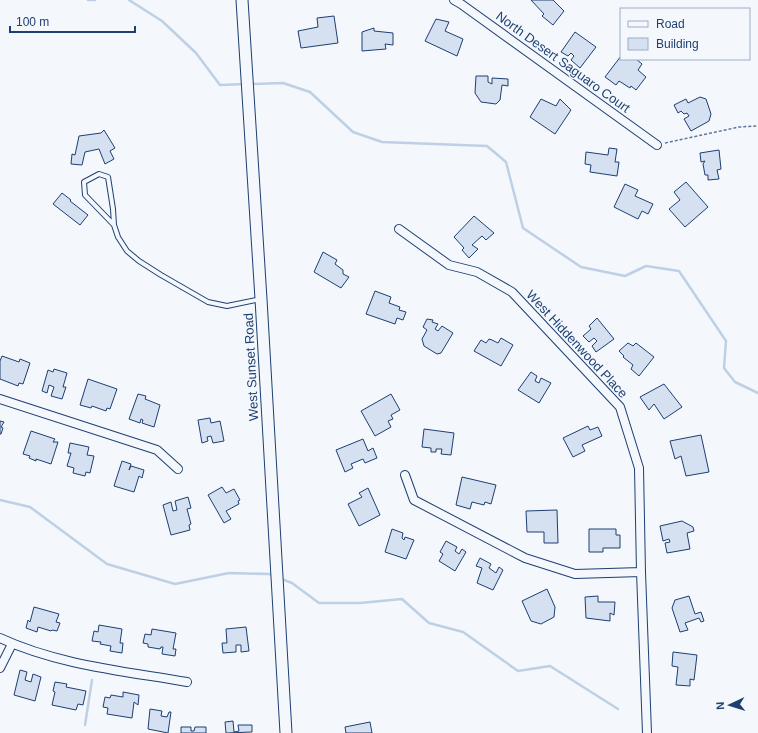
<svg xmlns="http://www.w3.org/2000/svg" width="758" height="733" viewBox="0 0 758 733" font-family="Helvetica,sans-serif">
	<rect width="100%" height="100%" fill="#f4f7fb"/>
	<g fill="none" stroke-linecap="round" stroke-linejoin="round">
		<path stroke="#bed0e5" stroke-width="2.5" d="M88,0H95
			M129,0L162,21L196,53L220,85L245,84
			M250,84L283,83L310,92L353,132L382,142L487,146L506,162L523,228L581,267L625,276L646,266L679,271L726,341L724,368L735,382L758,393
			M0,500L30,507L107,564L175,584L229,573L269,574L273,576
			M279,578L292,583L319,603H360L402,599L429,623L463,632L518,671L550,666L618,709
			M85,725L92,680"/>
	</g>
	<path fill="#d5e0f0" stroke="#1d3f73" d="M531,0H553L564,11L553,25L542,16L544,14Z
		M334,16L338,43L301,48L298,31L318,27L317,18Z
		M436,19L449,22L445,31L463,39L457,56L425,41Z
		M374,28V31L393,33V45L385,44L386,49L362,51V32Z
		M575,32L596,47L580,68L571,60L574,56L571,53L568,56L561,52Z
		M621,56V59H636L642,64L638,70L646,77L636,90L631,86L630,88L619,81L616,85L605,77Z
		M476,76H488V82L492,84V78L508,79V86L502,85L500,100L496,104L481,102L475,93Z
		M700,97L706,99L711,114L709,121L691,131L684,119L689,116L687,113L684,114L681,111L678,113L674,105L686,99L688,103Z
		M541,99L556,106L560,99L571,110L555,134L530,117Z
		M104,130L115,148L110,151L114,159L105,164L99,149L85,152L82,165L71,164L72,154L75,155L79,136L101,133Z
		M609,148L617,149L615,162H619L617,176L590,172L591,165L585,164L586,152L608,155Z
		M719,150L721,169L717,170L719,179L708,180V175H705L703,164L705,161L701,162L700,153Z
		M686,182L708,207L685,227L669,209L680,200L674,192Z
		M625,184L638,190L635,196L653,204L648,214L642,211L638,219L614,207Z
		M62,193L71,200L70,201L88,215L80,225L53,204Z
		M474,216L494,233L486,240L482,236L472,245L478,249L469,258L462,250L464,248L454,237Z
		M323,252L337,260L335,264L343,270V274L349,277L341,288L314,272Z
		M375,291L391,297L389,303L400,307L399,310L406,312L403,320L397,318L395,324L366,314Z
		M597,318L614,339L596,352L592,346L597,341L594,338L589,342L583,336L591,329L589,326Z
		M427,319L433,320L432,322L438,324L435,329L438,331L442,326L453,333L441,353L437,354L424,346L422,339L427,330L423,327Z
		M501,338L513,345L501,366L474,351L481,340L486,343L489,339L492,340L498,343Z
		M628,343L633,346L636,343L654,357L639,376L631,369L633,365L623,357L624,356L619,351Z
		M2,356L19,362L20,359L30,363L23,384L19,383L18,386L0,379V361Z
		M54,369L67,373L63,387H66L62,399L51,396L54,387L49,385L47,393L42,391L48,370L53,372Z
		M531,372L537,376L535,381L539,383L541,378L551,383L539,403L518,390Z
		M88,379L117,389L110,409L107,408L106,411L92,406L91,408L80,405Z
		M664,384L682,407L664,419L654,404L649,410L640,397Z
		M138,394L146,396L145,399L160,405L154,427L142,423L143,420L141,419L140,423L129,419Z
		M391,394L400,410L391,415L393,419L388,421L391,427L375,436L361,411Z
		M210,418L211,423L220,421L224,441L213,443L211,436L207,437L208,441L202,443L198,420Z
		M0,421L4,422L1,427L3,428L1,434H0Z
		M588,426L590,430L598,427L602,436L582,445L585,451L573,457L563,438Z
		M424,429L454,433L451,455L441,454L442,449H436V452H431V448L422,447Z
		M31,431L55,439L53,442H58L51,464L36,459V461L29,458L30,456L23,454Z
		M701,435L709,472L686,476L681,456L675,459L670,441Z
		M363,439L368,451L373,448L377,458L365,463L363,459L351,464L353,468L345,472L336,450Z
		M70,443L89,447L87,455L94,456L90,473L86,472L85,476L73,473L74,468L67,466L71,453H68Z
		M122,461L131,464L129,470L131,466L144,470L142,478L139,476L134,492L114,486Z
		M462,477L496,485L491,504L485,502L484,505L472,502L470,509L456,505Z
		M222,487L226,493L234,489L240,500L238,501L239,504L226,511L231,519L224,523L208,495Z
		M368,488L380,515L359,526L348,504L362,497L359,493Z
		M188,497L191,508L187,509L191,524L189,525L190,530L171,535L163,505L171,502L173,511L177,510L175,501Z
		M557,510L558,543H544V532H527L526,511Z
		M682,521L693,527L694,531L687,533L690,549L667,553L665,543L670,542L669,539L663,541L660,526Z
		M392,529L403,533L402,538L404,540L405,537L414,540L406,559L385,552Z
		M589,529H616V535H620V548H603V552H589Z
		M446,541L457,547L455,551L459,554L462,549L466,552L455,571L439,561L443,554L440,552Z
		M480,558L491,564L489,568L496,573L499,567L503,570L493,590L477,583L482,568L476,566Z
		M547,589L555,607L554,617L541,624L531,621L522,601Z
		M598,596V602H615L614,615L610,613V621L586,618L585,597Z
		M689,596L695,614L701,612L704,621L701,622L699,618L685,623L688,630L680,632L672,608L675,600Z
		M34,607L59,614L56,622L60,623L57,631L52,630L51,631L38,627L37,632L26,628L28,620L30,622Z
		M99,625L122,629L120,643H123L122,653L110,651L111,646L100,644L101,642L92,641L94,631L98,632Z
		M246,627L249,651L241,652V645H236V652L223,653L222,643H227L226,629Z
		M152,629L176,633L173,649H176L175,656L162,654L163,647H161L160,649L148,647V644L143,643L145,634L151,635Z
		M673,652L697,655L694,680L690,679V686L676,685L678,667L672,666Z
		M20,670L27,672L25,680L31,682L33,674L41,677L35,701L14,695Z
		M55,682L67,684L66,687L86,691L83,705L78,704L76,710L52,705L55,692L53,691Z
		M123,692L139,695L138,705L134,702L132,718L107,714L108,708L103,707L105,697L110,698L111,695L123,697Z
		M150,709L162,711L161,716L167,717L169,712H171L168,733L148,729Z
		M233,721L234,732L239,731L238,725H252V732L226,733L225,722Z
		M370,722L372,733H346L345,727Z
		M181,727H191V731H194L195,727H206V733H181Z"/>
	<g fill="none" stroke-linecap="round" stroke-linejoin="round">
		<g stroke="#1d3f73" stroke-width="6">
			<path id="lane" d="M114,225L85,195L84,182L99,174L108,177L113,209L114,225L118,237L127,251L139,261L161,275L208,302L227,306L261,299"/>
		</g>
		<g stroke="#1d3f73" stroke-width="10">
			<path id="street" d="M454,0L461,4L657,145
				M399,229L449,265L477,272L512,292L620,407L639,468L641,572L647,733
				M0,399L157,450L178,469
				M405,475L414,500L525,558L575,574L641,572
				M0,638C58,665 124,671 187,682
				M0,668L12,644"/>
		</g>
		<g stroke="#1d3f73" stroke-width="13">
			<path id="secondary" d="M242,0L261,299L286,733"/>
		</g>
		<path stroke="#5e769c" stroke-width="1.5" stroke-dasharray="3 2" stroke-linecap="butt" d="M665,143L739,127L758,126"/>
		<use href="#lane" stroke="#f4f7fb" stroke-width="4"/>
		<use href="#street" stroke="#f4f7fb" stroke-width="8"/>
		<use href="#secondary" stroke="#f4f7fb" stroke-width="11"/>
	</g>
	<g text-anchor="middle" dominant-baseline="central" stroke-width="3" stroke-linejoin="round" paint-order="stroke">
		<g font-size="13" fill="#1d3f73" stroke="#f4f7fb">
			<text transform="translate(563 62) rotate(36)">North Desert Saguaro Court</text>
			<text transform="translate(577 344) rotate(47)">West Hiddenwood Place</text>
			<text transform="translate(251 367) rotate(-93)">West Sunset Road</text>
		</g>
	</g>
	<rect x="620" y="8" width="130" height="52" fill="#f4f7fb" stroke="#9eadc5"/>
	<rect x="628" y="21" width="20" height="6" fill="#f4f7fb" stroke="#9eadc5"/>
	<text x="656" y="28" font-size="12" fill="#1d3f73">Road</text>
	<rect x="628" y="38" width="20" height="12" fill="#d5e0f0" stroke="#9eadc5"/>
	<text x="656" y="48" font-size="12" fill="#1d3f73">Building</text>
	<g transform="translate(730 705) rotate(266)" stroke="#f4f7fb" stroke-width="3" paint-order="stroke">
	<path d="M0-3L7 15L0 10L-7 15Z" fill="#1d3f73"/>
	<text y="-6" font-size="11" font-weight="bold" text-anchor="middle" fill="#1d3f73">N</text>
	</g>
	<path d="M10 26v6h125v-6" fill="none" stroke="#1d3f73" stroke-width="2"/>
	<text x="16" y="26" font-size="12" fill="#1d3f73" stroke="#f4f7fb" stroke-width="3" paint-order="stroke">100 m</text>
</svg>
